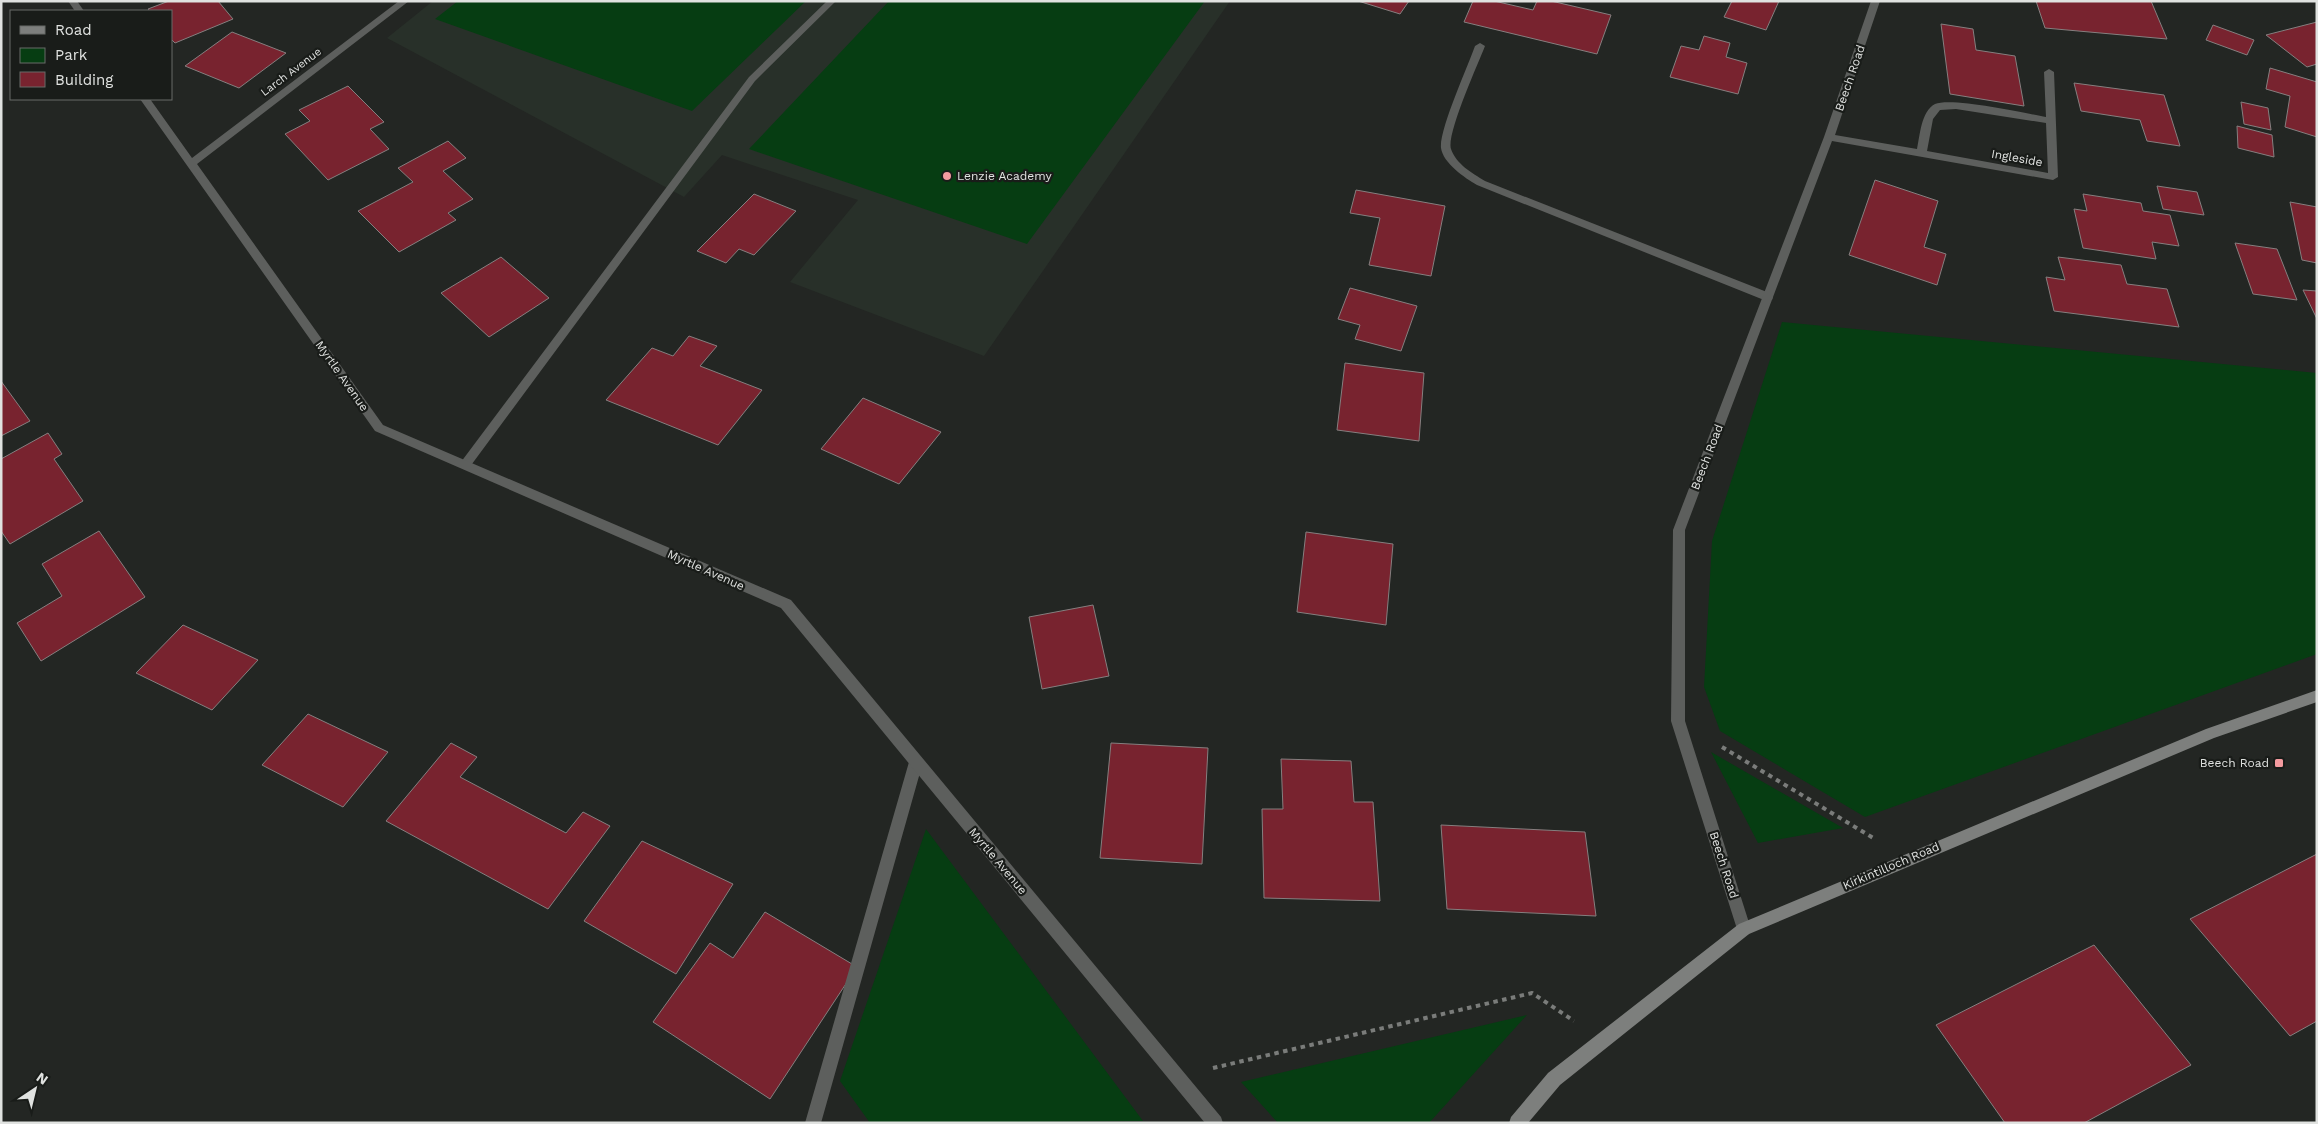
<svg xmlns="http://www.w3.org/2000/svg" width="2318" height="1124" viewBox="0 0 2318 1124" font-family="'Work Sans',sans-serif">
	<rect width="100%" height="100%" fill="#232623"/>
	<path fill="#283029" d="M433,1H1230L984,356L790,282L858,200L722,155L684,197L387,38Z"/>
	<path fill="#063d12" d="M458,1H806L692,111L435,19Z
		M889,1H1205L1027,244L749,149Z
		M1782,322L2317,373V654L1865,817L1720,731L1704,687L1712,541Z
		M1711,752L1843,828L1758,843Z
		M926,829L1143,1121L870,1123L840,1081Z
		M1527,1015L1429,1123H1278L1241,1082Z"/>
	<path fill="#78232f" stroke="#857f7f" d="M169,1H218L233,19L175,43L171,39V11H150L148,9Z
		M1358,1H1409L1400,14Z
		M1473,1H1494L1533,10L1537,1H1551L1611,15L1597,54L1464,22Z
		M1732,1H1779L1766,30L1724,17Z
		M2036,1H2151L2167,39L2045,28Z
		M2317,22V64L2307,67L2266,35Z
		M1941,24L1973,29L1976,50L2015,56L2024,106L1950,94Z
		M2213,25L2254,40L2247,55L2206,40Z
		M232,32L286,53L239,88L185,66Z
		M1704,36L1730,43L1726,57L1747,63L1738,94L1670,77L1681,46L1699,50Z
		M2270,68L2317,82V137L2285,127L2290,96L2266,89Z
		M2074,83L2164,95L2180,146L2147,141L2140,120L2081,111Z
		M348,86L384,122L370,129L389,149L328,180L285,134L310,121L299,110Z
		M2241,102L2268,108L2271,130L2244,124Z
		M2237,126L2272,135L2274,157L2238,148Z
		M448,141L466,158L443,171L473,199L448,213L456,220L399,252L358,211L413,182L398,168Z
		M1875,180L1938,201L1924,247L1946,254L1937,285L1849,255Z
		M2157,186L2197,192L2204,215L2163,209Z
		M1356,190L1445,206L1431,276L1369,265L1380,218L1350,213Z
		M754,194L796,211L754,255L739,249L726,263L697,251Z
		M2083,194L2141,203L2143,211L2170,215L2179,246L2152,242L2156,259L2083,248L2074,209L2087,211Z
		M2290,202L2317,207V263L2302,260Z
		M2235,243L2277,249L2297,300L2253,294Z
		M501,257L549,298L489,337L441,293Z
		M2058,257L2121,265L2127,284L2167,289L2179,327L2054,311L2046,277L2065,280Z
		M1350,288L1417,306L1401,351L1355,339L1360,325L1338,319Z
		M2303,290L2317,291V319Z
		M689,336L717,346L700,366L762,390L718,445L606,400L652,348L673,356Z
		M1345,363L1424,373L1419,441L1337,430Z
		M1,381L30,421L1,436Z
		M863,398L941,432L899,484L821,449Z
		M48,433L62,454L54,459L83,501L10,544L1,531V459Z
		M99,531L145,597L41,661L17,623L62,596L42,564Z
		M1306,532L1393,544L1386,625L1297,612Z
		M1093,605L1109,676L1042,689L1029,617Z
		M183,625L258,660L212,710L136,673Z
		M308,714L388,752L343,807L262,765Z
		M451,743L477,757L460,777L566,833L583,812L610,826L548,909L386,821Z
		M1111,743L1208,748L1202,864L1100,858Z
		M1281,759L1351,761L1354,802H1373L1380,901L1264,898L1262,809H1283Z
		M1441,825L1585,832L1596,916L1447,909Z
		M642,841L733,884L676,974L584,921Z
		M2317,854V1021L2290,1036L2190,919Z
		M765,912L857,967L770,1099L653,1022L710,943L733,958Z
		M2094,945L2191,1065L2084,1123H2005L1936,1025Z"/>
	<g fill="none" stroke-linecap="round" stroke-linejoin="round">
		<path stroke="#7a7c7a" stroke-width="4" stroke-dasharray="4.5 4.5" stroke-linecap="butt" d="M1722,747L1875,839
			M1213,1068L1532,993L1574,1021"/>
		<path fill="#5d5f5d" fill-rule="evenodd" d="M827,1H836L755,81L469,468H461L459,465L461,462L749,77Z
			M1480,43L1485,46C1478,64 1446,135 1451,149C1456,164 1472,173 1485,181L1772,294L1773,297L1772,300H1764L1477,185C1465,178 1443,163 1441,148C1439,130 1468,66 1475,46Z
			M916,756L921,757L923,762L821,1123H805L909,762L911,757Z"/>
		<path fill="#5d5f5d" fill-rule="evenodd" d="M68,1H77L84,11H75Z
			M399,1H409L197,164L383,425L791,600L1221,1117L1223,1123H1205L781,608L375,431L140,99H150L192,158Z
			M1871,1H1880L1835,135L1917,149C1920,136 1921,111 1935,104C1952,97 2024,113 2046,117L2044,72L2049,69L2054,72L2058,177L2053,180L1832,141L1685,530V721L1751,929L1749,934L1744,936L1739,934L1737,929L1671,721L1673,530L1824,137ZM1956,109L2046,123L2048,173L1927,151L1933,119L1940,110Z"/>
		<path fill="#7d7f7d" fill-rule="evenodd" d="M2317,690V702L2214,738L1749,934L1560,1085L1528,1123H1509L1511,1117L1548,1073L1739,924L2206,729Z"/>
	</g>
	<g fill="#f49b9f" stroke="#191c19" stroke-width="2">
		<circle cx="947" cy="176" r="5"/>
		<rect x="2274" y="758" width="10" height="10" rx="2.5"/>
	</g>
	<g text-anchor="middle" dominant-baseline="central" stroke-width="4.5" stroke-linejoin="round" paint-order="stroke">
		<g font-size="11" fill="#e0e2e0" stroke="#191c19">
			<text transform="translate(291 72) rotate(-37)">Larch Avenue</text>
		</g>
		<g font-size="12" fill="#e0e2e0" stroke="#191c19">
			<text transform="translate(1850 78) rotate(-71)">Beech Road</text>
			<text transform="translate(2017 158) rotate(10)">Ingleside</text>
			<text transform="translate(342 376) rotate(55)">Myrtle Avenue</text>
			<text transform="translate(1707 457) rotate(-69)">Beech Road</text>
			<text transform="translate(706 570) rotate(24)">Myrtle Avenue</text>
			<text transform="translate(998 861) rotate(50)">Myrtle Avenue</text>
			<text transform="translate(1724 865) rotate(72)">Beech Road</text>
			<text transform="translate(1891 866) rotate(-23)">Kirkintilloch Road</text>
		</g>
		<g font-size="12" fill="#e0e2e0" stroke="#191c19" text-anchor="start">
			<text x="957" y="176">Lenzie Academy</text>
			<text x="2269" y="763" text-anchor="end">Beech Road</text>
		</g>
	</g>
	<rect width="2318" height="1124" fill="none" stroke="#e0e2e0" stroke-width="5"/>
	<rect x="10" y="10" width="162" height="90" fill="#191c19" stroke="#696b69"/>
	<rect x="20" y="26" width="25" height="8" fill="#7d7f7d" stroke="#696b69"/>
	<text x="55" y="35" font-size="15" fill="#e0e2e0">Road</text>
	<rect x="20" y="48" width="25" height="15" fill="#063d12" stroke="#696b69"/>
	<text x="55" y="60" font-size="15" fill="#e0e2e0">Park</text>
	<rect x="20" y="72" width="25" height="15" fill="#78232f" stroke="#696b69"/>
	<text x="55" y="85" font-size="15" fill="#e0e2e0">Building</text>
	<g transform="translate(35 1089) rotate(35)" stroke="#191c19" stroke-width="4" paint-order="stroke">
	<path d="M0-4L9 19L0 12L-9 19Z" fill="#e0e2e0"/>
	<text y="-8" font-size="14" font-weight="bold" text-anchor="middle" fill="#e0e2e0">N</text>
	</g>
</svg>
